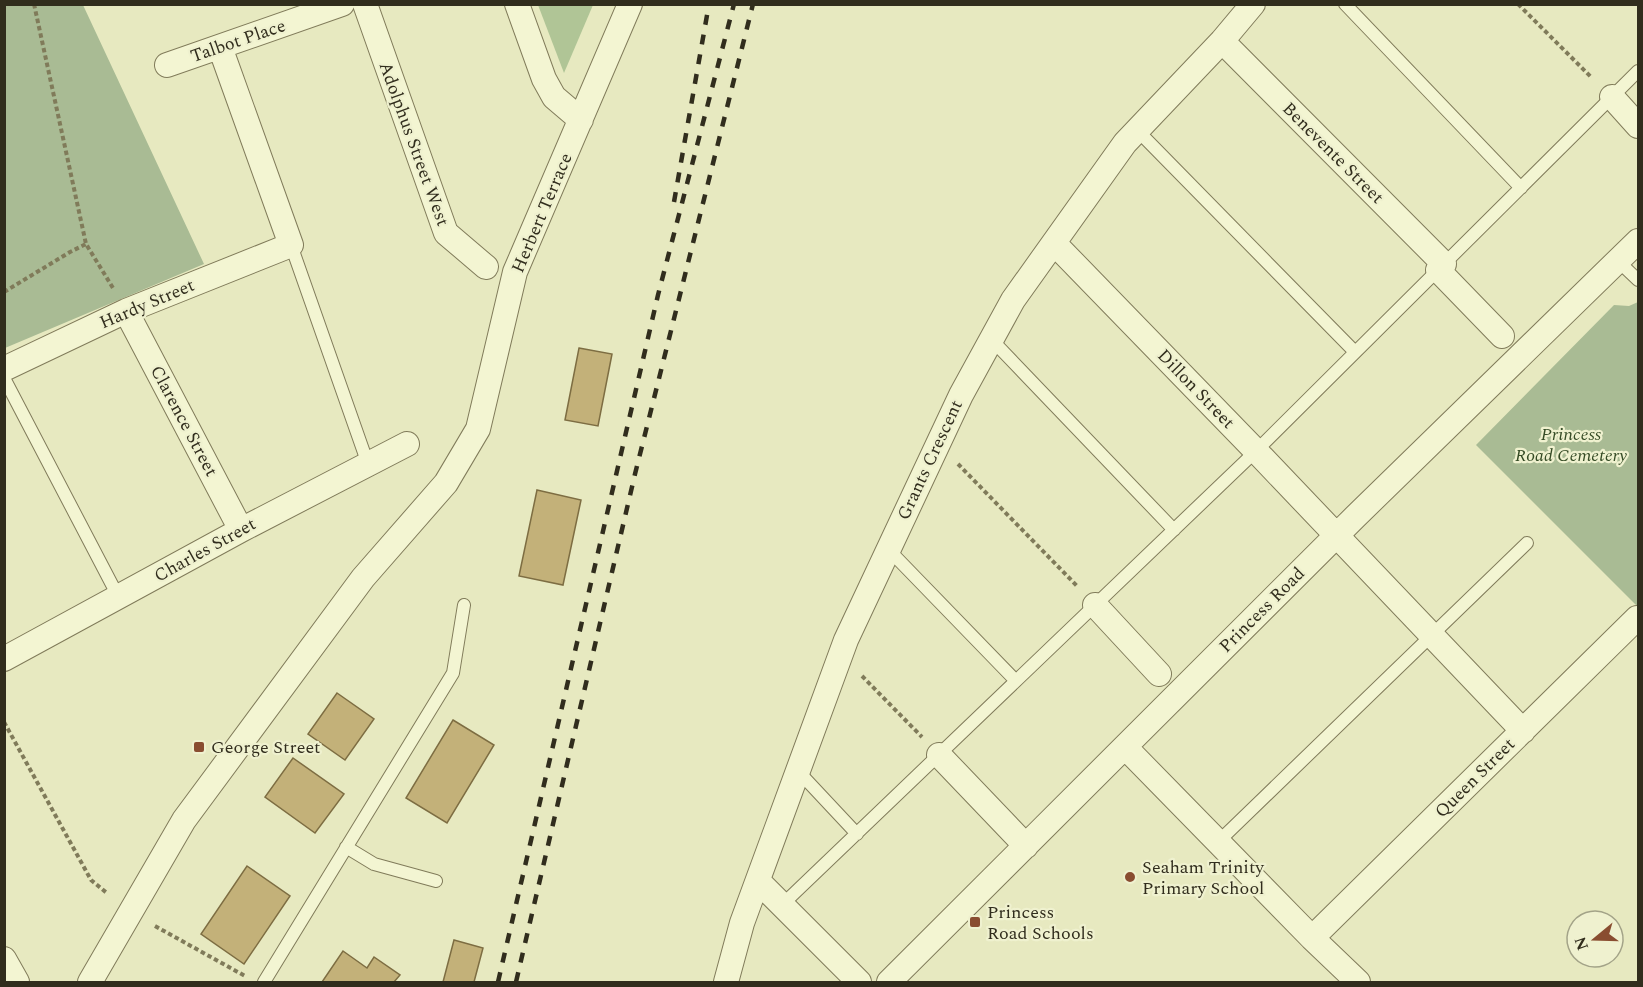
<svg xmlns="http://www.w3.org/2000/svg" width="1643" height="987" viewBox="0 0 1643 987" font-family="Spectral,serif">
	<rect width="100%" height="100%" fill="#e7e9c0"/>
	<path fill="#b0c596" d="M538,5H593L564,73Z"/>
	<path fill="#a9bb94" d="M5,4L83,5L204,264L5,348Z
		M1638,302V607L1476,445L1614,305L1629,306Z"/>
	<path fill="#c3b179" stroke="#7d6d42" stroke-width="1.5" d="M579,348L612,354L598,426L565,420Z
		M537,490L581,500L563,585L519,576Z
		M337,693L374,719L345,760L308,734Z
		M453,720L494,745L447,823L406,798Z
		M293,758L344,794L315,833L265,797Z
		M247,866L290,896L244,964L201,934Z
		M454,940L483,948L474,982H443Z
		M343,951L367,968L374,957L400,975L394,982H322Z"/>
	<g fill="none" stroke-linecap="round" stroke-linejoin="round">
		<g stroke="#807b5a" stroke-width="14">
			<path id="service" d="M1345,4L1521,188
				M1137,130L1355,352
				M291,245L368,464
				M1618,261L1638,280
				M991,339L1174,530
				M4,378L119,598
				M888,549L1016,681
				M798,771L857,834
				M1218,842L1527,543
				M346,847L374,864L436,881
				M783,904L1256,451L1638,71
				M264,982L453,673L464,605"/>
		</g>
		<g stroke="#807b5a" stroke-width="26">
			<path id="minor" d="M365,4L446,233L486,267
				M517,4L544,79L554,97L581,120
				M1222,41L1444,264
				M167,65L342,4
				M1612,97L1638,126
				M1054,243L1256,451L1523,731
				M1438,270L1502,336
				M126,311L241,530
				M4,369L126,311L291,245L220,47
				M1095,605L1159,674
				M4,659L241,530L407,444
				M1126,748L1312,938L1358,982
				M939,755L1026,846
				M758,881L859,982
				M1312,938L1637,618
				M4,959L17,982
				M90,982L184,820L363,578L446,483L478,429L515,272L630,4
				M726,982L742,923L846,640L961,395L1013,300L1125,143L1222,41L1253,4
				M889,982L1355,517L1638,241"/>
		</g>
		<path stroke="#807b5a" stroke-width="4" stroke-dasharray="4.5 3" stroke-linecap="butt" d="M34,4L86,244L113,288
			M1518,4L1592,78
			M4,292L70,252L86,244
			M958,464L1078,587
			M862,676L922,737
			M4,722L91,880L108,894
			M155,926L245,976"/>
		<use href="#service" stroke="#f3f5d2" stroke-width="12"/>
		<use href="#minor" stroke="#f3f5d2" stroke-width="24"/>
		<path stroke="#312d1d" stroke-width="4.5" stroke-dasharray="10 10" stroke-linecap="butt" d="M674,202L709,4
			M498,982L658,295L734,4
			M516,982L635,474L753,4"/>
	</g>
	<g fill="#894d30" stroke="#eff1cf" stroke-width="2">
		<rect x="193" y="741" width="12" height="12" rx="3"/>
		<circle cx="1130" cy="877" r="6"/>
		<rect x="969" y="916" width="12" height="12" rx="3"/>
	</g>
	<g text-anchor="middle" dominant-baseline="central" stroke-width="4.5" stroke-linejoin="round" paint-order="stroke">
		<g font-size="18" fill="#312d1d" stroke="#eff1cf">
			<text transform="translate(238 41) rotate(-19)">Talbot Place</text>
			<text transform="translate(414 144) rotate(70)">Adolphus Street West</text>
			<text transform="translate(1333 153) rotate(45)">Benevente Street</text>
			<text transform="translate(542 213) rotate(-67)">Herbert Terrace</text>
			<text transform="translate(147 304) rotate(-23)">Hardy Street</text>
			<text transform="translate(1196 389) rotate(46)">Dillon Street</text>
			<text transform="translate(184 421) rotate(62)">Clarence Street</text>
			<text transform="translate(930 460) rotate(-65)">Grants Crescent</text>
			<text transform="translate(205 550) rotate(-29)">Charles Street</text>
			<text transform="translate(1262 610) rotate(-45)">Princess Road</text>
			<text transform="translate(1475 778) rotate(-45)">Queen Street</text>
		</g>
		<g font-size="18" font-style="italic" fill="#354b25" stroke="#eff1cf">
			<text x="1571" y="434">Princess<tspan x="1571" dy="21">Road Cemetery</tspan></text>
		</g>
		<g font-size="18" fill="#312d1d" stroke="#eff1cf" text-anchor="start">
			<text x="211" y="747">George Street</text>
			<text x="1142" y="867">Seaham Trinity<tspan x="1142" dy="21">Primary School</tspan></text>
			<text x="987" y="912">Princess<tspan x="987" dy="21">Road Schools</tspan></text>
		</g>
	</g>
	<rect width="1643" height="987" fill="none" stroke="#312d1d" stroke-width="12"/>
	<g transform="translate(1595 939) rotate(251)"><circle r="28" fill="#eff1cf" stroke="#a3a388" stroke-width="1.5"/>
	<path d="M0-4.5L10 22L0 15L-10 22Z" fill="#894d30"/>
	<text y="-9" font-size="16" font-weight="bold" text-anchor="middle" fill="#312d1d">N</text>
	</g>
</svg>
